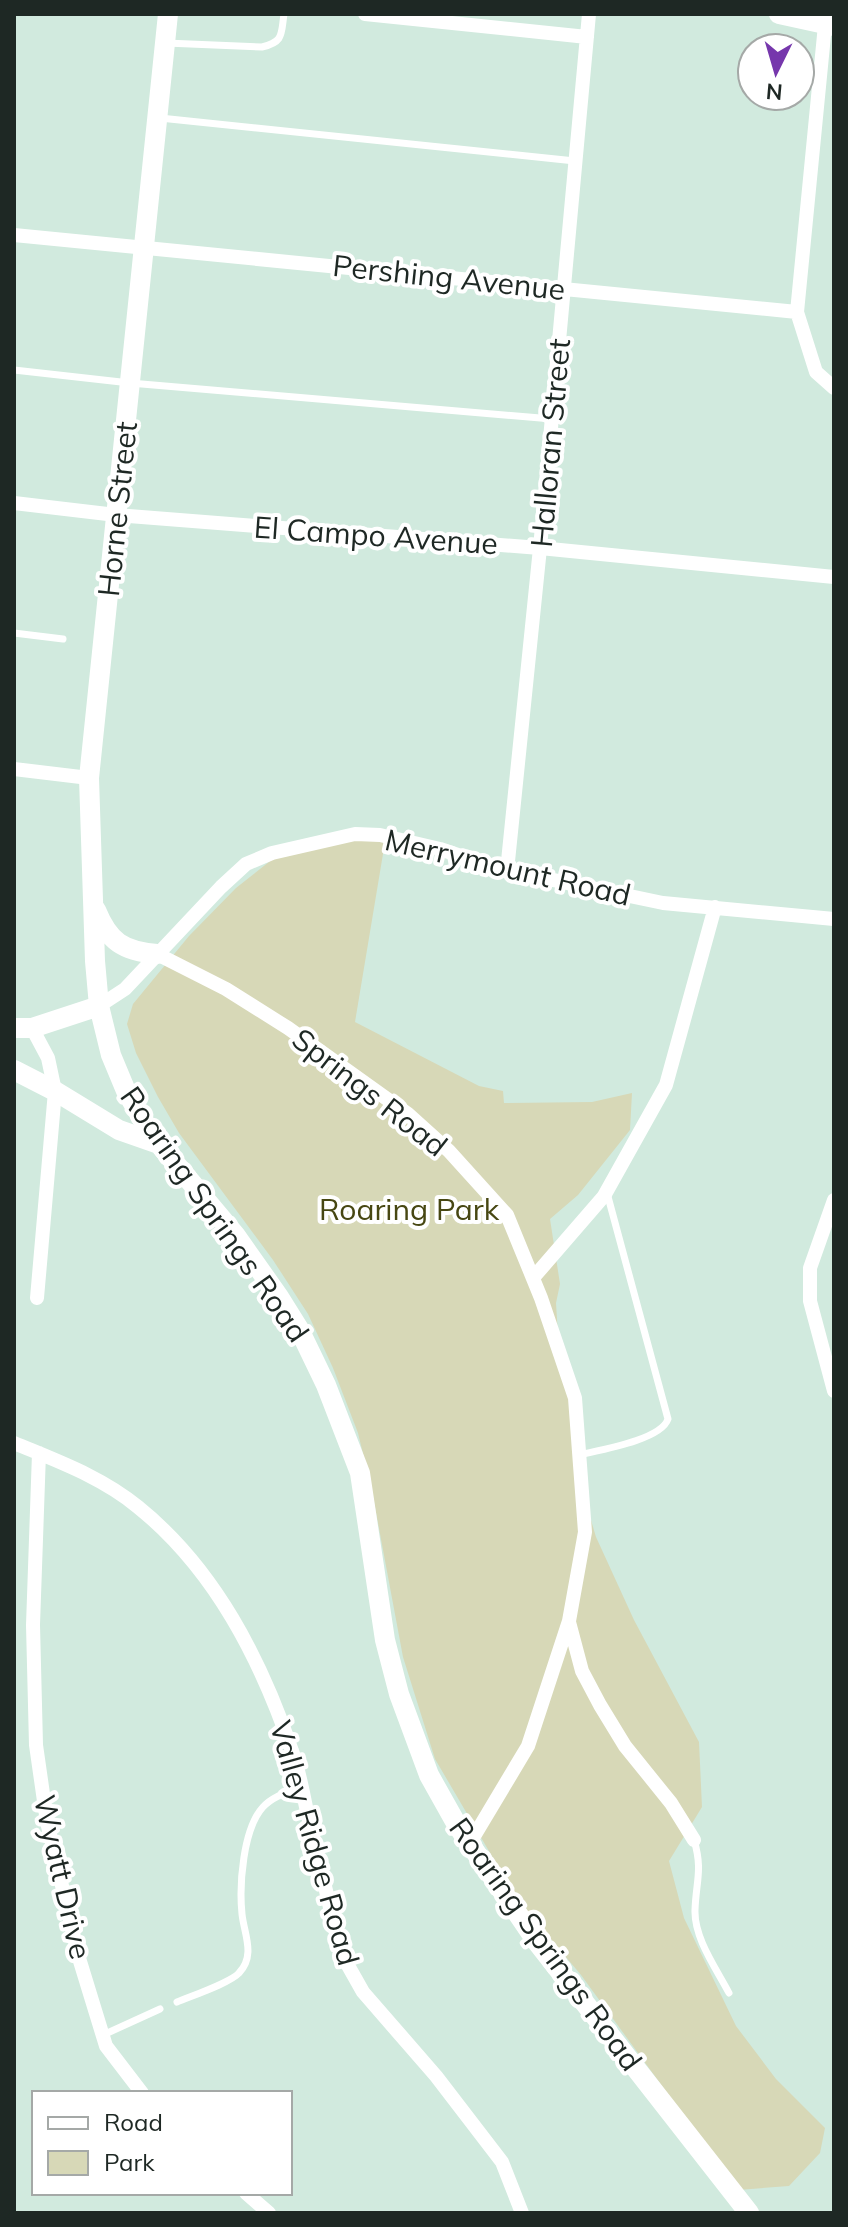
<svg xmlns="http://www.w3.org/2000/svg" width="848" height="2227" viewBox="0 0 848 2227" font-family="Mulish,sans-serif">
	<rect width="100%" height="100%" fill="#d1eade"/>
	<path fill="#d7d8b7" d="M354,839L385,842L355,1022L479,1086L503,1091L504,1103L592,1102L632,1093L630,1130L578,1195L550,1219L560,1284L556,1303L558,1335L588,1510L596,1537L634,1620L699,1742L702,1807L669,1861L684,1918L736,2026L776,2079L825,2128L820,2153L789,2186L738,2190L581,1975L517,1899L435,1759L403,1657L372,1491L358,1433L333,1368L308,1314L273,1260L179,1133L158,1097L136,1053L127,1024L133,1004L189,936L236,888L274,858Z"/>
	<g fill="none" stroke-linecap="round" stroke-linejoin="round">
		<path stroke="#fff" stroke-width="7" d="M166,43L262,47C284,42 281,34 284,14
			M160,118L575,161
			M14,370L130,383L552,419
			M14,633L63,639
			M579,1455C600,1450 661,1440 668,1419L607,1193
			M694,1840C703,1870 696,1881 695,1910C694,1938 716,1968 729,1993
			M177,2002C191,1996 230,1983 239,1973C256,1955 244,1934 242,1914C239,1885 243,1829 263,1807C273,1796 288,1792 301,1787
			M103,2035L160,2009"/>
		<path stroke="#fff" stroke-width="14" d="M365,14L587,37
			M825,25L797,312L816,372L834,388
			M14,235L797,312
			M14,503L116,515L540,548L834,577
			M14,769L89,778
			M507,871L540,548L589,14
			M157,954L226,989L288,1028L408,1114L449,1151L507,1215L541,1298L575,1398L585,1532L569,1621L528,1746L470,1843
			M99,1006L125,989L221,887L246,864L272,853L355,834L380,835L440,849L496,868L663,903L834,919
			M32,1028L48,1058L55,1091L37,1298
			M834,1200L810,1268V1301L834,1391
			M533,1278L604,1196L666,1085L715,907
			M14,1443C57,1461 102,1477 138,1507C215,1569 261,1660 292,1751C300,1772 303,1795 308,1816C319,1862 330,1907 341,1953L363,1992L436,2076L502,2162L522,2213
			M39,1453L33,1625L36,1745L47,1822L79,1958L106,2046L142,2093
			M569,1622L582,1671L600,1705L625,1746L671,1803L694,1840
			M246,2193L269,2213"/>
		<path stroke="#fff" stroke-width="20" d="M168,14L89,778L95,961L99,1006L111,1055L126,1091L144,1122L159,1144L236,1236L279,1297L299,1329L326,1385L360,1473L385,1640L399,1694L429,1775L457,1825L537,1942L749,2213
			M779,14L834,26
			M96,910C109,942 123,951 157,954
			M14,1028H32L99,1006
			M14,1070L55,1091L119,1130L159,1144"/>
	</g>
	<g text-anchor="middle" dominant-baseline="central" stroke-width="8" stroke-linejoin="round" paint-order="stroke">
		<g font-size="30" fill="#1e2824" stroke="#fff">
			<text transform="translate(449 277) rotate(6)">Pershing Avenue</text>
			<text transform="translate(550 443) rotate(-85)">Halloran Street</text>
			<text transform="translate(117 509) rotate(-84)">Horne Street</text>
			<text transform="translate(376 535) rotate(4)">El Campo Avenue</text>
			<text transform="translate(508 867) rotate(13)">Merrymount Road</text>
			<text transform="translate(370 1092) rotate(38)">Springs Road</text>
			<text transform="translate(215 1214) rotate(55)">Roaring Springs Road</text>
			<text transform="translate(315 1843) rotate(74)">Valley Ridge Road</text>
			<text transform="translate(63 1877) rotate(77)">Wyatt Drive</text>
			<text transform="translate(546 1944) rotate(54)">Roaring Springs Road</text>
		</g>
		<g font-size="30" fill="#474712" stroke="#fff">
			<text x="409" y="1209">Roaring Park</text>
		</g>
	</g>
	<rect width="848" height="2227" fill="none" stroke="#1e2824" stroke-width="32"/>
	<rect x="32" y="2091" width="260" height="104" fill="#ffffff" stroke="#a5a9a7" stroke-width="2"/>
	<rect x="48" y="2117" width="40" height="12" fill="#ffffff" stroke="#a5a9a7" stroke-width="2"/>
	<text x="104" y="2131" font-size="24" fill="#1e2824">Road</text>
	<rect x="48" y="2151" width="40" height="24" fill="#d7d8b7" stroke="#a5a9a7" stroke-width="2"/>
	<text x="104" y="2171" font-size="24" fill="#1e2824">Park</text>
	<g transform="translate(776 72) rotate(185)"><circle r="38" fill="#ffffff" stroke="#a5a9a7" stroke-width="2"/>
	<path d="M0-6L14 30L0 20L-14 30Z" fill="#7637ac"/>
	<text y="-12" font-size="22" font-weight="bold" text-anchor="middle" fill="#1e2824">N</text>
	</g>
</svg>
